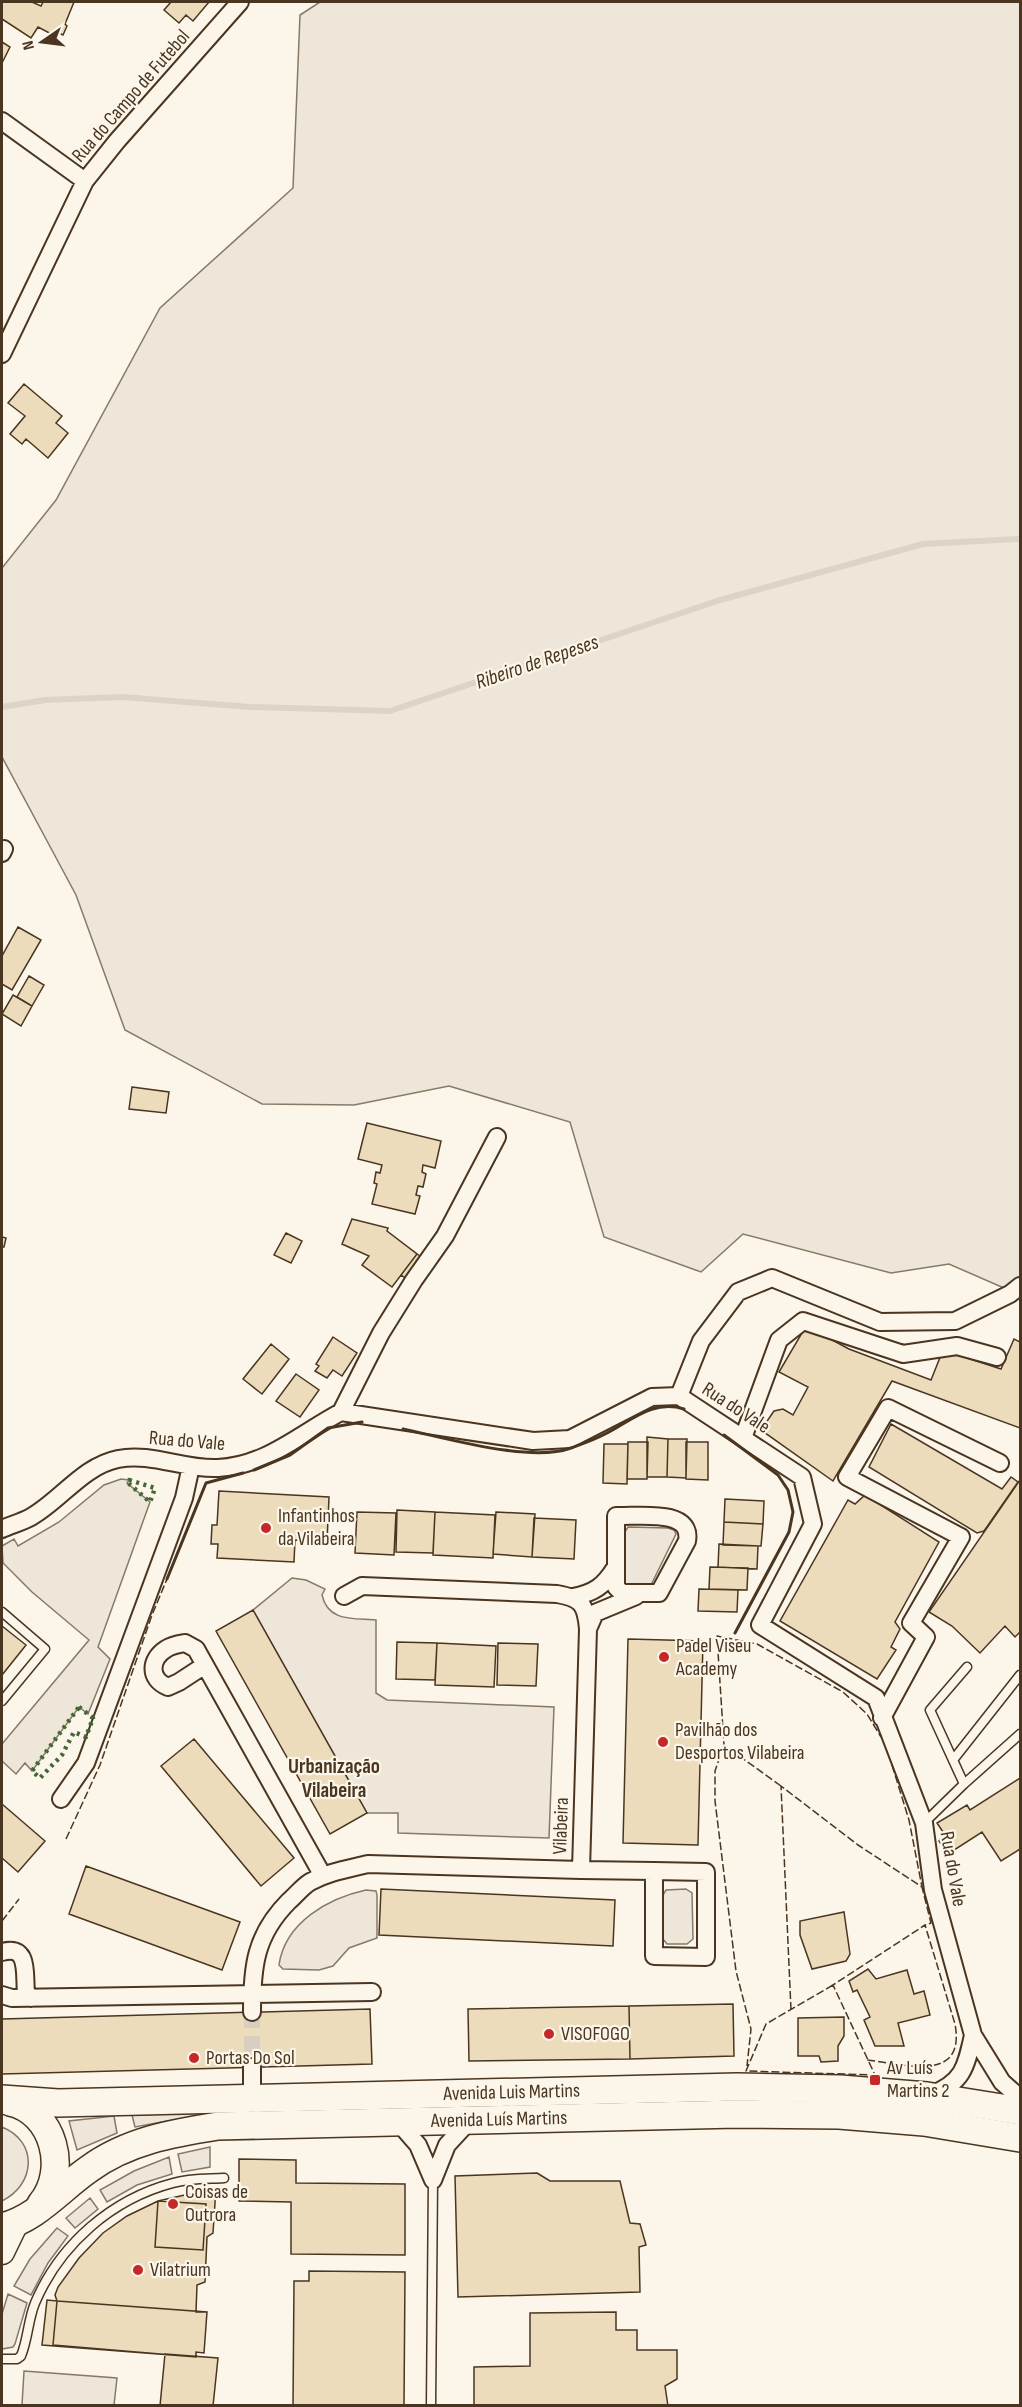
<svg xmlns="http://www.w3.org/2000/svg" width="1022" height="2407" viewBox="0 0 1022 2407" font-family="'Sofia Sans Condensed',sans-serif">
	<rect width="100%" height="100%" fill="#fbf6e9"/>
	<path fill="#ede6d9" stroke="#887966" stroke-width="1.5" d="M320,2H1020V1295L949,1264L891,1273L743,1234L701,1272L604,1237L570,1122L449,1086L354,1105L262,1104L125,1030L76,895L2,757V568L56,500L160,308L293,188L300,15Z
		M121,1479L129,1480L127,1483L150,1502L98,1647L110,1659L88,1714L79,1707L32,1771L25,1763L16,1774L2,1761V1744L89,1640L32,1592L3,1563L2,1546L14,1539L18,1546L59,1522L104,1485Z
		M628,1527L668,1528L674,1530L676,1534L649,1589L623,1586L625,1532Z
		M292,1578L306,1580L325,1589L322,1595C328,1622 353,1618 376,1620V1693L387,1700L554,1707L549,1838L398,1833V1813H367L253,1610Z
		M686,1889L692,1893L693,1939L687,1944H667L663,1939V1895L666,1890Z
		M366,1890L376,1891L377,1895V1938L349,1948L333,1966L319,1970L283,1969L279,1965C285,1922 329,1898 366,1890Z
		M489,2104L206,2116L167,2121L135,2127L132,2115Z
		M114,2116L117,2133L77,2150L69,2121Z
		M2,2127C39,2142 35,2185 2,2201Z
		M210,2147V2167L182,2172L178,2154Z
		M169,2157L172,2174L137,2185L107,2202L100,2190L134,2171Z
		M90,2198L98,2209L75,2228L66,2218Z
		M57,2228L68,2236L48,2263L31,2295L14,2286L30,2259Z
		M8,2294L27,2303L15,2344L13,2347L2,2349V2314Z
		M24,2371L117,2378L114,2405H22Z"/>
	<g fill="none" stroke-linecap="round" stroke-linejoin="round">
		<path stroke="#dcd4c6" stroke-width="6" d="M2,707L45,700L122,697L250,707L390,711L720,600L923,544L1020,539"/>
	</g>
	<path fill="#ecdcbc" stroke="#4a3520" stroke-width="1.5" d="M2,2H32L41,6L43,2H74L65,24L67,26L63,35L59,33L57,37L38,27L31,38L2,19Z
		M171,2H209L193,21L186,15L179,23L164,10Z
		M2,42L10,47L2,63Z
		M24,384L62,416L56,423L68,433L48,458L26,439L22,444L10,434L25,416L8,403Z
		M18,927L41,940L12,990L2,984V956Z
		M29,976L44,985L32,1006L17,997Z
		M13,995L32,1006L21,1026L2,1014Z
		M132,1087L169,1092L166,1113L129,1109Z
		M367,1123L441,1141L435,1168L423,1165L422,1172L426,1174L423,1187L418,1186L416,1195L420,1196L415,1214L372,1204L377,1184L374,1183L376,1172L380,1173L382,1165L358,1159Z
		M352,1219L388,1228L387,1231L417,1254L392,1287L362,1265L369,1256L342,1244Z
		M286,1233L302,1241L291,1263L274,1255Z
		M2,1237L6,1238L4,1247H2Z
		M417,1254L423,1258L407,1279L401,1275Z
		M806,1326L849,1349L931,1380L943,1350L1001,1369L1014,1339L1020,1342V1428L892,1381L833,1481L761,1430L774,1411L783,1409L793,1415L808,1387L779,1372Z
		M333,1337L357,1353L342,1376L333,1370L327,1378L315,1371L319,1366L316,1364Z
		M271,1344L289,1359L262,1394L243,1379Z
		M296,1374L319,1390L300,1417L276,1401Z
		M891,1424L1002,1489L1011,1477L1018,1482L984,1531L977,1533L869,1467Z
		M647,1437L668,1439L667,1477H647Z
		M668,1439H687L686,1478L667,1477Z
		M628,1442H648L647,1479H627Z
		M686,1442H708V1480L686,1479Z
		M604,1444H628L627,1484L603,1483Z
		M1020,1480V1632L1015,1637L1005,1626L980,1653L952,1626L929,1612Z
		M219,1491L329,1497L327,1542L295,1540L294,1562L217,1558L218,1544H211L212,1525H217Z
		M865,1495L939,1542L895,1622L900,1629L891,1647L896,1650L877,1679L780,1621L848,1500L855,1504Z
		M725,1499L764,1501L763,1524L724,1522Z
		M397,1510L435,1512L433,1553L396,1552Z
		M357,1512L396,1513L394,1555L355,1553Z
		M435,1512L495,1515L493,1558L433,1555Z
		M496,1512L535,1514L532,1557L493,1554Z
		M534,1518L576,1520L574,1559L532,1557Z
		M724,1522L763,1524L761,1546L723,1545Z
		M719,1544L758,1546L757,1569L718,1567Z
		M710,1567L748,1568L747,1590L709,1589Z
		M699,1589L738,1590L737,1612L698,1611Z
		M253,1610L367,1813L330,1834L216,1631Z
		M2,1626L26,1645L2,1675Z
		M628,1639L703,1641L698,1845L623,1843Z
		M397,1642L437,1643L435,1680L396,1679Z
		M437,1643L496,1646L494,1687L435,1685Z
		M498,1643L538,1644L536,1686L497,1685Z
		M194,1739L294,1858L261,1886L161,1766Z
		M1020,1778V1849L1001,1861L982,1832L948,1854L939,1841L945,1835L937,1823L967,1805L970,1810Z
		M2,1804L45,1841L18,1872L2,1858Z
		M86,1866L240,1922L222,1970L69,1914Z
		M381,1889L615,1900L613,1946L379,1935Z
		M844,1912L850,1954L846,1961L812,1969L800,1935V1921Z
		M868,1969L876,1979L907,1970L914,1994L924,1991L930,2015L898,2023L904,2046H875L864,2020L870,2017L857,1990L853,1992L849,1981Z
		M733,2004L734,2056L630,2059L629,2006Z
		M629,2006L630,2059L469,2061L468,2009Z
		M370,2009L372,2064L2,2074V2019Z
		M844,2017V2036L838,2046V2061L821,2062L819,2056H798V2018Z
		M239,2159L296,2160V2183L405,2184V2255L291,2254V2202L239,2201Z
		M537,2173L550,2181H620L630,2223L640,2224L646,2245L639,2247L640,2292L458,2297L455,2176Z
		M216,2188L213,2233L207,2237L205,2282L197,2285L196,2312H207L204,2353L196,2352V2357L42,2345L47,2300L57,2301L55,2295L58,2287L79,2258L103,2233L127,2216L158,2201Z
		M158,2201L206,2204L203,2250L155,2247Z
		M309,2271L405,2272L404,2406H293L294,2281H309Z
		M57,2301L207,2312L204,2353L196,2352V2357L53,2345Z
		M616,2312V2330H637V2350H677V2379L665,2386L668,2406H474V2367L530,2366V2313Z
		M165,2354L218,2358L213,2406H160Z"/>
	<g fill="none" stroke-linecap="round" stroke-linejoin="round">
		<path stroke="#d8cfc1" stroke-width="16" stroke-dasharray="16 8" stroke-linecap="butt" d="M252,2012V2067"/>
		<g stroke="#4a3520" stroke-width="11">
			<path id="lane" d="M2,1612L45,1649L2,1701
				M953,1760L1020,1675
				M964,1784L1020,1734
				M924,1823L964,1784L930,1710L967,1667
				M2,2359H17L21,2356C28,2339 28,2320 35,2303C60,2244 112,2199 173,2183C190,2178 207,2179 224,2178
				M431,2406L433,2180"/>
		</g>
		<g stroke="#4a3520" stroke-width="20">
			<path id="street" d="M2,121L85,181
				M2,354L85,181L117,141L240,2
				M2,853L4,849
				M679,1396L701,1341L738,1292L772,1278L880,1322L955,1321L1010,1294L1020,1286
				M341,1412L381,1333L414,1280L445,1236L497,1137
				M743,1438L779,1340L803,1321L903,1354L957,1346L997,1357
				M616,1516C637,1517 693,1508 687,1541L659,1593H622L616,1587Z
				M2,1529C11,1525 22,1522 31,1517C61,1500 83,1466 118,1459C151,1452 185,1470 218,1468C266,1466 301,1433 341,1412L533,1441L570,1439L652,1397L679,1396L802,1477L813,1524L760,1625L876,1698L924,1823L933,1890L973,2035
				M573,1597C594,1593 604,1586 615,1568
				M588,1629L595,1613L636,1596
				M205,1665L179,1682L168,1687C148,1679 150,1659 166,1649C172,1645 179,1644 185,1643L196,1649L323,1876
				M882,1718L926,1637L911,1623L961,1537L847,1477L888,1408L1000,1463
				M61,1799L86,1763L184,1498L191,1466
				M581,1870L654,1871V1956L706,1957V1872L654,1871
				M2,1952C30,1944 24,1975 26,1992L31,1998
				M2,1995L12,1998L372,1992
				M252,2012C252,1967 255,1935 289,1901C296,1895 302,1887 310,1882C328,1872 348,1869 368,1864L581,1870L588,1629C586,1604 581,1598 557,1594L362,1586L344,1596
				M252,2067V2099
				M930,2095C963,2083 966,2067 973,2035L1002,2082L1020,2098
				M398,2122L418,2145L433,2180
				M433,2180L447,2145L470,2120"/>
		</g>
		<g stroke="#4a3520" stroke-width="27">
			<path id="secondary" d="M2,2252L16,2223"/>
		</g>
		<g stroke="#4a3520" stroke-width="30">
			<g id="primary">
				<path id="s1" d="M2,2099L58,2103L737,2087L840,2089L927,2096L1020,2111"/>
				<path d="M10,2102C54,2111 69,2171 41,2204"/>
				<path id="s2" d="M2,2227C36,2219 60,2189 89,2169C127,2141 173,2133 218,2126L737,2114L839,2115L924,2122L1020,2138"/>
			</g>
		</g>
		<use href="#lane" stroke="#fbf6e9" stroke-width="8"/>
		<use href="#street" stroke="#fbf6e9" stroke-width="16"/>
		<use href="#secondary" stroke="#fbf6e9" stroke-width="24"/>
		<use href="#primary" stroke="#fbf6e9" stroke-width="27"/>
		<path stroke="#436837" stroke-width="4.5" stroke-dasharray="3 4.5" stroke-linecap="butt" d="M129,1480L155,1488L150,1502L127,1482Z
			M79,1707L93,1718L86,1737L74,1732L62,1755L40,1778L32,1771Z"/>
		<path stroke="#4a3520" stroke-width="1.5" stroke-dasharray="8 3" stroke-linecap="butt" d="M724,1745L715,1771V1801L736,1971L751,2029L747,2066
			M892,1765L909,1820L922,1887
			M781,1786L724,1745L717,1636L757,1644L843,1692L867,1714L881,1737
			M66,1839L100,1765L152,1615L167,1579
			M2,1921L19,1899
			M833,1985L766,2024L746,2071L875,2075L833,1985L925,1925L955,2024C966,2084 904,2064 867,2060
			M791,2010L781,1786L858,1845L922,1887L931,1923L925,1925"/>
		<path stroke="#4a3520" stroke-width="3" d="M403,1429C446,1438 530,1463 571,1448C582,1444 594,1440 605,1434C631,1421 653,1399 684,1409
			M724,1435L778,1475L788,1490L793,1512L789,1532L735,1633
			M254,1470L290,1455L328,1428L362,1422
			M167,1579L206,1483L243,1473"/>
	</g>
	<g fill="#c62828" stroke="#fbf6e9" stroke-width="2">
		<circle cx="266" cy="1528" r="6"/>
		<circle cx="664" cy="1657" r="6"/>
		<circle cx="663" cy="1742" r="6"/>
		<circle cx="549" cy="2034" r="6"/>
		<circle cx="194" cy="2058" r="6"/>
		<rect x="869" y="2074" width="12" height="12" rx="3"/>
		<circle cx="173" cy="2204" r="6"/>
		<circle cx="138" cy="2270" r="6"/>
	</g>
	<g text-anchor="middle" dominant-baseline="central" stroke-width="4.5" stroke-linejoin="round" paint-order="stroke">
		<g font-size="20" fill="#4a3520" stroke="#fbf6e9">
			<text transform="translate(131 96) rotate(-49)">Rua do Campo de Futebol</text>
			<text transform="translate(736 1408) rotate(33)">Rua do Vale</text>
			<text transform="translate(187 1441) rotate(5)">Rua do Vale</text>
			<text transform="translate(561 1826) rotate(-88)">Vilabeira</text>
			<text transform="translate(953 1869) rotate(80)">Rua do Vale</text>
			<text stroke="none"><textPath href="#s1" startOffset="510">Avenida Luis Martins</textPath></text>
			<text stroke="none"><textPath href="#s2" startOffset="524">Avenida Luís Martins</textPath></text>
		</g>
		<g font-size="20" fill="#4a3520" stroke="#fbf6e9" text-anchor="start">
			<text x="278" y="1516">Infantinhos<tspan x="278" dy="23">da Vilabeira</tspan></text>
			<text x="676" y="1646">Padel Viseu<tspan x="676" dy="23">Academy</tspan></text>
			<text x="675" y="1730">Pavilhão dos<tspan x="675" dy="23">Desportos Vilabeira</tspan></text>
			<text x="561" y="2034">VISOFOGO</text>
			<text x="206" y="2058">Portas Do Sol</text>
			<text x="887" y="2068">Av Luís<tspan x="887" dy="23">Martins 2</tspan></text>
			<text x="185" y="2192">Coisas de<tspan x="185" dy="23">Outrora</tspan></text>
			<text x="150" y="2270">Vilatrium</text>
		</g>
		<g font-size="21" font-style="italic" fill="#4a3520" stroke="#fbf6e9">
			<text transform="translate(537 662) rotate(-19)">Ribeiro de Repeses</text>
		</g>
		<g font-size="21" font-weight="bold" fill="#4a3520" stroke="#fbf6e9">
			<text x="334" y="1766">Urbanização<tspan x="334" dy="24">Vilabeira</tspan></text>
		</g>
	</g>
	<rect width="1022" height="2407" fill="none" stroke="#4a3520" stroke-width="6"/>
	<g transform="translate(42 42) rotate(256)" stroke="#fbf6e9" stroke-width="4.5" paint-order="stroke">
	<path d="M0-4.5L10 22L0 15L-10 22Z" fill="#4a3520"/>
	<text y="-9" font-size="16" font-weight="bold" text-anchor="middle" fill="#4a3520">N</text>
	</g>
</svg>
